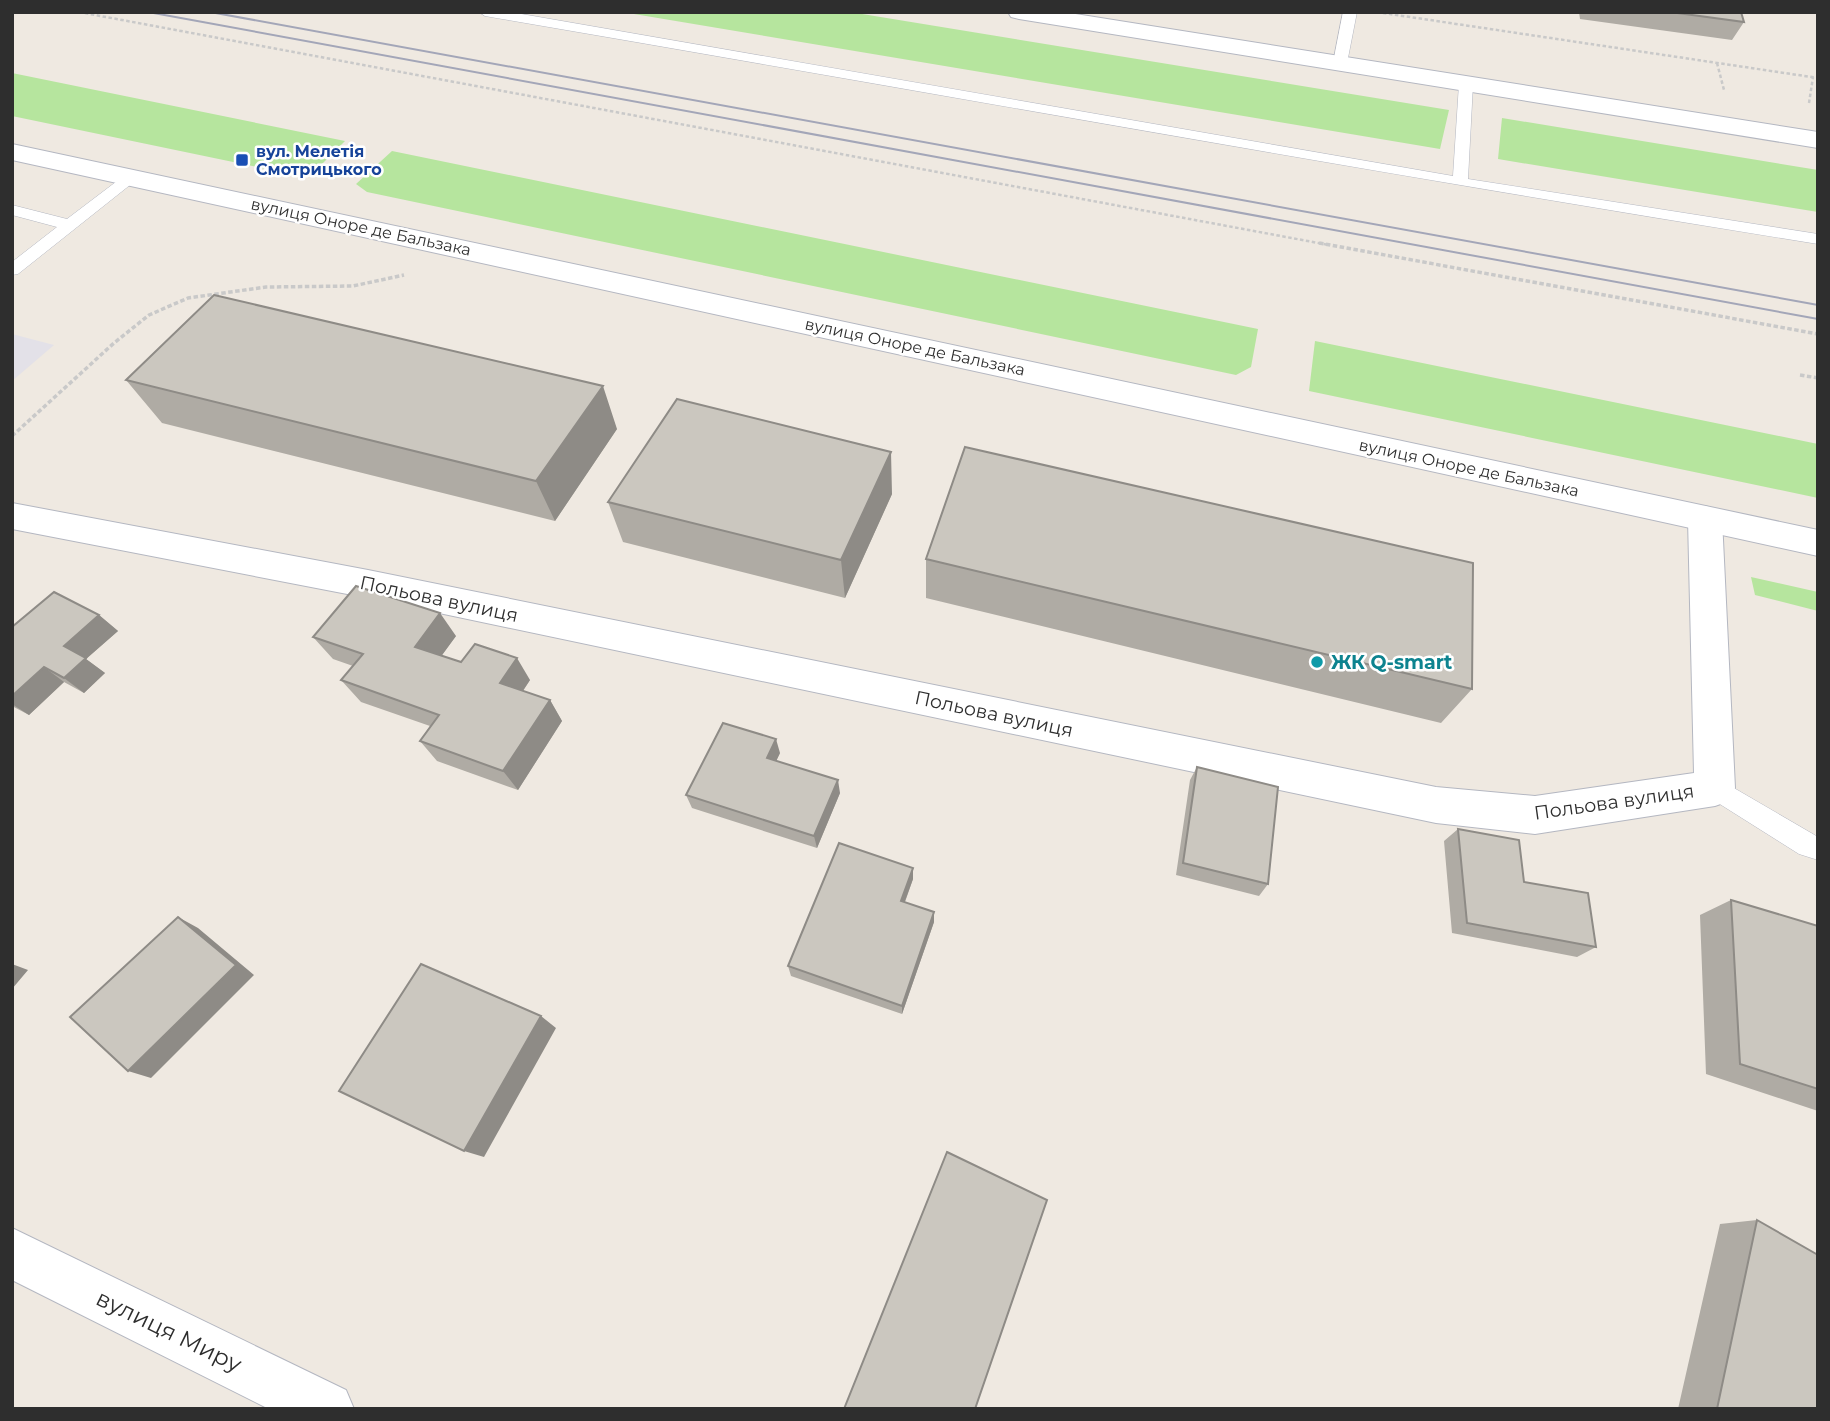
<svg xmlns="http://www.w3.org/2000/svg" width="1830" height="1421" viewBox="0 0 1830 1421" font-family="Montserrat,sans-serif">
	<rect width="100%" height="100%" fill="#efe9e1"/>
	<path fill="#e3e1e8" d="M12,334L54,345L12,381Z"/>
	<path fill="#b6e59e" d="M622,12H850L1449,110L1440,149Z
		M12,73L345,141L323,163L295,175L12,116Z
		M1502,118L1818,170V212L1498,159Z
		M392,151L1258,329L1251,367L1236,375L367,192L356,184Z
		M1315,341L1818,444V498L1309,391Z
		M1751,577L1818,592V611L1755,595Z"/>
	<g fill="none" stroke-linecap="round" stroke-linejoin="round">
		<g stroke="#b4b7c1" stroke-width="1">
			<path id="service" d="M479,12H510L1453,176L1459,84L1466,80L1473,84L1468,179L1818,234V244C1373,173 929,92 485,16Z
				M1343,12H1357L1347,63L1340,67L1333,63Z
				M130,173L138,178L135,181L18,274L12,275V262L57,227L12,215V205L67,219L125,175Z
				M1715,777L1818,837V860L1799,854L1707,796L1703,788L1707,780Z"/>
		</g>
		<g stroke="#b4b7c1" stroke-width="2">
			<path id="minor" d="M12,503L368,570L1436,787L1535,796L1694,773L1688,519L1693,510L1705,506L1717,510L1722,519L1735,788L1729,801L1715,806L1535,834L1436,823L368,598L12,529Z
				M12,1228L346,1390L354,1409H269L12,1280Z"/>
		</g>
		<g stroke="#b4b7c1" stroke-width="2">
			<path id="tertiary" d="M1008,12H1063L1818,132V148L1019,19L1011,17Z"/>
		</g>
		<g stroke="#b4b7c1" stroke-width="2">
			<path id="secondary" d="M12,144L1818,530V556L12,160Z"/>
		</g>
		<path stroke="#c9c9c9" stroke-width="2.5" stroke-dasharray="3.5 2.5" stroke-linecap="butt" d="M79,12L1329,245
			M1383,13L1818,78
			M1717,63L1724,90
			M1809,103L1813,77"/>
		<path stroke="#c9c9c9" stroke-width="3.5" stroke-dasharray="4.5 2.5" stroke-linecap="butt" d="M1319,243L1818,334
			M1800,375L1818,378
			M12,436L114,343L149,315L188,298L266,287L353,286L404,275"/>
		<use href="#service" fill="#fff" fill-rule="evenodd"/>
		<use href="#minor" fill="#fff" fill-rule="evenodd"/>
		<use href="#tertiary" fill="#fff" fill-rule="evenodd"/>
		<use href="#secondary" fill="#fff" fill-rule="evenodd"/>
		<path stroke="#a3a6b8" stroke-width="2" d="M148,12L1818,319
			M210,12L1818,305"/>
	</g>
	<path fill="#afaba4" d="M1579,12H1741L1744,22L1732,40L1580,19Z
		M126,380L617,429L555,521L162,423Z
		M892,494L845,598L623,542L608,502Z
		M926,559L1472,689L1441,723L926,598Z
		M99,615L118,631L86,659L105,673L84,693L64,682L29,715L12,706V627Z
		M456,636L441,656L461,662L530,680L523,691L550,700L562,721L518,790L437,761L420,741L430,726L361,702L341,680L353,666L333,659L313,637Z
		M780,753L776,761L840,793L817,848L692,808L686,795Z
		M1197,767L1268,884L1259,896L1176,875L1190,780Z
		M1458,829L1524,882L1596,947L1577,957L1452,933L1444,841Z
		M913,868V879L905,902L934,922L902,1014L791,976L788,966Z
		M1731,900L1818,926V1111L1706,1074L1700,915Z
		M1757,1220L1818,1409H1678L1720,1224Z"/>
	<path fill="#8e8b86" d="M603,386L617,429L555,521L536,481Z
		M891,452L892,494L845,598L841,560Z
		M440,613L456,636L432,669L415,647Z
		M99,615L118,631L86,659L105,673L84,693L64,678V646Z
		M517,658L530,680L514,704L500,683Z
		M44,667L64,682L29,715L12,704V696Z
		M550,700L562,721L518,790L503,771Z
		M776,739L780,753L771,772L767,758Z
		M838,780L840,793L817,848L814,836Z
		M913,868V879L901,912V901Z
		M934,912V922L902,1014V1006Z
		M178,917L198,928L254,975L151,1078L128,1071Z
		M12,964L28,970L12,989Z
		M541,1016L556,1028L484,1157L464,1151Z"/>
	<path fill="#cbc7bf" stroke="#8e8b86" stroke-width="2" d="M1670,12H1741L1744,22Z
		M214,295L603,386L536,481L126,380Z
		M677,399L891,452L841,560L608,502Z
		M965,447L1473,563L1472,689L926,559Z
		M356,586L440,613L415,647L461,662L475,644L517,658L500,683L550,700L503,771L420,741L439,715L341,680L363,654L313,637Z
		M54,592L99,615L64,646L86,658L64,678L44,667L12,696V627Z
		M723,723L776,739L767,758L838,780L814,836L686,795Z
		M1197,767L1278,787L1268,884L1183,863Z
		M1458,829L1519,840L1524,882L1588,893L1596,947L1467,923Z
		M839,843L913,868L901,901L934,912L902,1006L788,966Z
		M1731,900L1818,926V1089L1740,1064Z
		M178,917L236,965L128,1071L70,1017Z
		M421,964L541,1016L464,1151L339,1091Z
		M947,1152L1047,1200L975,1409H844Z
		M1757,1220L1818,1255V1409H1717Z"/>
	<rect fill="#1a4fb4" stroke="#fff" stroke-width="2.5" x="235" y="153" width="14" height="14" rx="3.5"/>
	<circle fill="#0f9aa8" stroke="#fff" stroke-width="2.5" cx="1317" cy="662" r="7"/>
	<g text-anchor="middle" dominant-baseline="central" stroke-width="5" stroke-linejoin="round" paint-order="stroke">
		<g font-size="16" font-weight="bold" fill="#164399" stroke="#fff" text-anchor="start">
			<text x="256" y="151">вул. Мелетія<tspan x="256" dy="18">Смотрицького</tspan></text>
		</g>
		<g font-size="16" fill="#2e2e2e" stroke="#fff">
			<text transform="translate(361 227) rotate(12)">вулиця Оноре де Бальзака</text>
			<text transform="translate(915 347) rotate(12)">вулиця Оноре де Бальзака</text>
			<text transform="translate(1469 468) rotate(12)">вулиця Оноре де Бальзака</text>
		</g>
		<g font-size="19" fill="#2e2e2e" stroke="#fff">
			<text transform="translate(439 599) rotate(12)">Польова вулиця</text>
			<text transform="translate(994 714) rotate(12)">Польова вулиця</text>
			<text transform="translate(1614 802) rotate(-8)">Польова вулиця</text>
		</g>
		<g font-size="19" font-weight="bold" fill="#0d838f" stroke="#fff" text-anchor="start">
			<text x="1331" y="662">ЖК Q-smart</text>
		</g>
		<g font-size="23" fill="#2e2e2e" stroke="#fff">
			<text transform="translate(169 1331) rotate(26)">вулиця Миру</text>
		</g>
	</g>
	<rect width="1830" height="1421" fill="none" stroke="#2e2e2e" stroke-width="28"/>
</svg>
